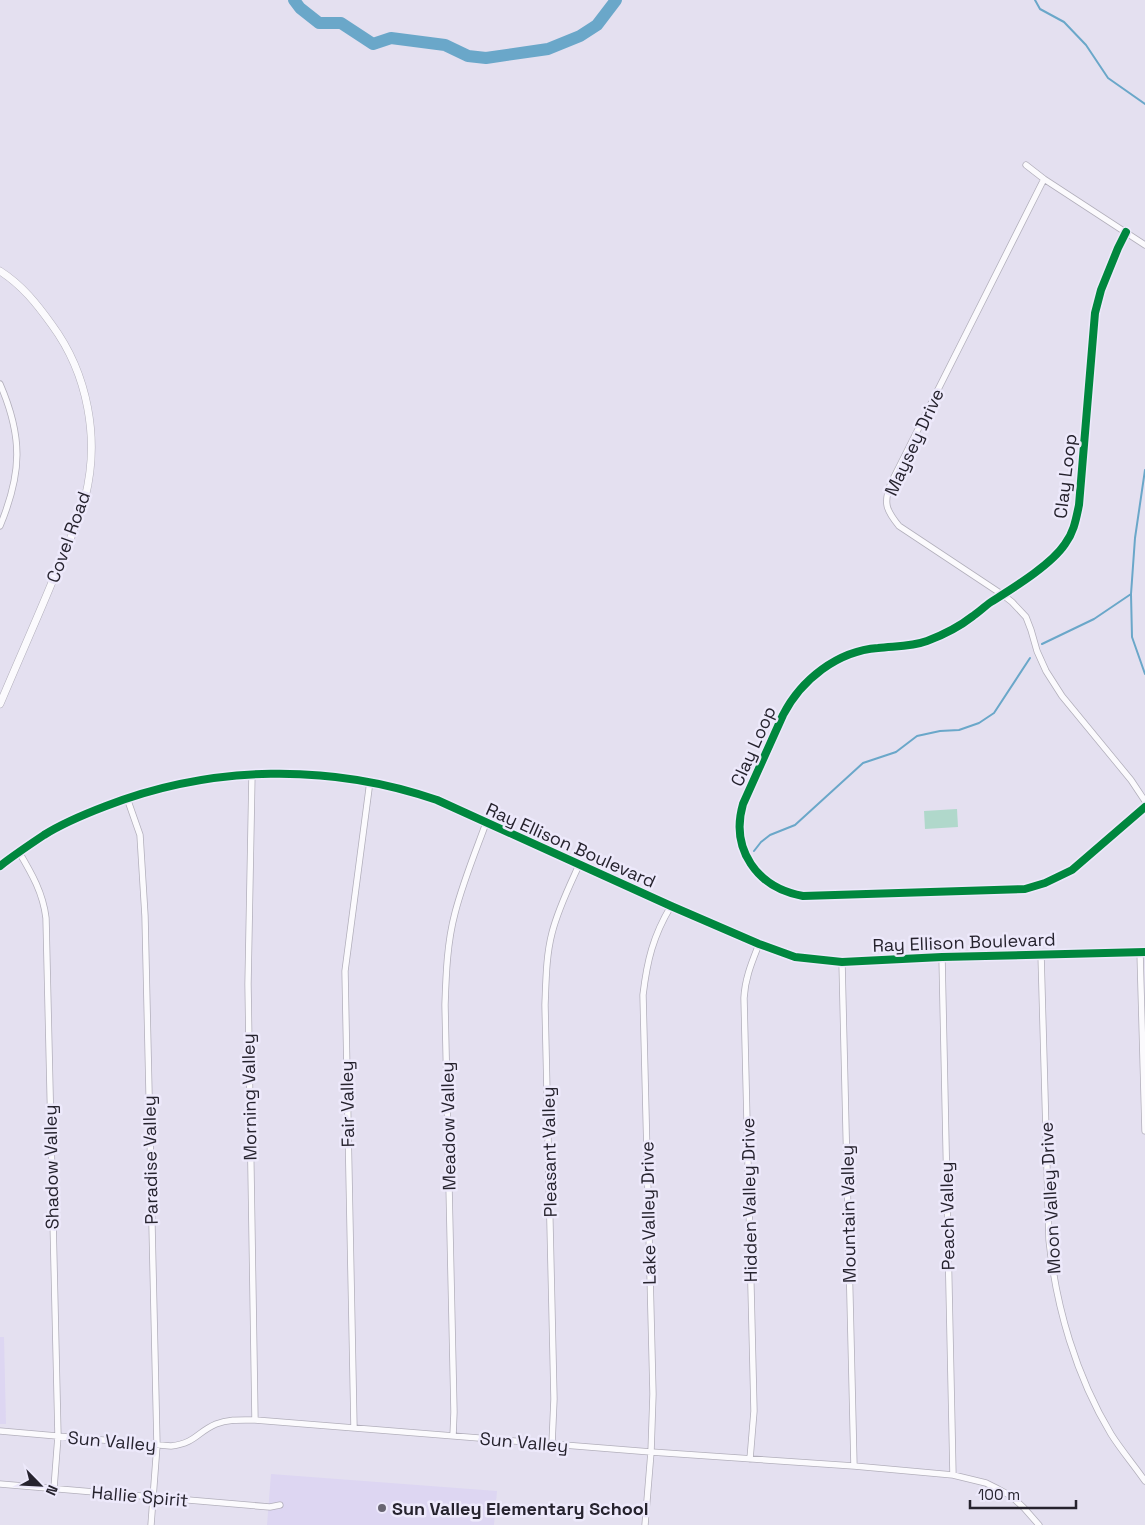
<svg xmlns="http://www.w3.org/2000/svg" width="1145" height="1525" viewBox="0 0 1145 1525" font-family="'Space Grotesk',sans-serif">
	<rect width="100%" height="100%" fill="#e4e0f0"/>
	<path fill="#ddd6f2" d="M0,1337H4L6,1424H0Z
		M271,1474L497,1491L494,1525H267Z"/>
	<path fill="#b0d8cb" d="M957,809L958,827L925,829L924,811Z"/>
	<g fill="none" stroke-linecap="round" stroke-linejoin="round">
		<path stroke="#6aa7c9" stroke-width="2" d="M1035,0L1040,9L1064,22L1086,45L1108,78L1145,104
			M1145,470L1135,538L1131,594L1132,637L1145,674
			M1042,644L1094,619L1131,594
			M754,851L761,842L770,835L795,825L863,763L896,752L917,736L940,731L959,730L979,723L994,713L1030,658"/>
		<path stroke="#6aa7c9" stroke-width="12" d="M294,0L300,8L319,23H341L373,44L391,38L445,45L468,56L486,58L548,49L580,36L597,25L616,0"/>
		<g stroke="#b2afbb" stroke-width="7">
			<path id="minor" d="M1026,165L1044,179L1145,245
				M1044,179L891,483C883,503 886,510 899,526L1003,595L1012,602L1026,617L1031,630L1037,651L1046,671L1062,696L1131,780L1145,801
				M1126,232L1118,248L1101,290L1095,313L1079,505C1076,519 1074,532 1065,544C1051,565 1013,588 991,602C985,606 979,612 973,616C959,627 943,635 927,641C911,647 894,646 878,648C837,651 801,680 783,715L743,804C730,849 757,888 803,896L1025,889L1045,883L1072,870L1145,807
				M0,384C23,437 22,473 0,526
				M252,774L248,984L255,1420
				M127,798L140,835L145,916L157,1445L151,1525
				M19,852C32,874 43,893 46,918L58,1436L54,1488
				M1140,952L1145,1131
				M1041,954L1049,1240C1056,1307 1076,1376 1111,1434C1121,1450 1134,1465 1145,1481
				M942,957L953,1475
				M842,962L854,1466
				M354,1428L345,971L370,781
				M0,1431L171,1446C196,1443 197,1432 216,1424C229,1419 242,1420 255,1420L651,1452L854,1466L953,1475L986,1483L998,1489L1011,1496L1024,1508L1039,1525
				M453,1436L454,1412L445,1005C446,975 447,943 455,913C463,882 475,853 486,823
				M552,1444L554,1399L545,1005C546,981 546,956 552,933C558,909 569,887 579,865
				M750,1459L754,1411L744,998C745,978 752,962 759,944
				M0,1484L270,1507L280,1505
				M645,1525L651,1452L653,1394L643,995C647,961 653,936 671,906"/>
		</g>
		<g stroke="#b2afbb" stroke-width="8">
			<path id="tertiary" d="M0,271C22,285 37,304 52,325C88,374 100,439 85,498C78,525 65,549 55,575C37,619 18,661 0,704
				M0,866C14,855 29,845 44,835C63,823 85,814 106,806C211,765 330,763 437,800L671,906L759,944L795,957L842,962L942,957L1145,952"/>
		</g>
		<use href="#minor" stroke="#fbfafd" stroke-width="5.5"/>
		<use href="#tertiary" stroke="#fbfafd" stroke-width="7"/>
		<g stroke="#ede9fb" stroke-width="11">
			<path id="cycleway" d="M1126,232L1118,248L1101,290L1095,313L1079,505C1076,519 1074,532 1065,544C1051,565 1013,588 991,602C985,606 979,612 973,616C959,627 943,635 927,641C911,647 894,646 878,648C837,651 801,680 783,715L743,804C730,849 757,888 803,896L1025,889L1045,883L1072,870L1145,807
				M0,866C14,855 29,845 44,835C63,823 85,814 106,806C211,765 330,763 437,800L671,906L759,944L795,957L842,962L942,957L1145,952"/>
		</g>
		<use href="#cycleway" stroke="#00873e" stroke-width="8"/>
	</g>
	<circle fill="#686572" stroke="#ede9fb" stroke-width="2" cx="382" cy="1508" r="5"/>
	<g text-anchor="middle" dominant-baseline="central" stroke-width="5" stroke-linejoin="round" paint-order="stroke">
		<g font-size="18" fill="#26232e" stroke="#ede9fb">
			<text transform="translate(914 442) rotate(-65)">Maysey Drive</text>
			<text transform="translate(1065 476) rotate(-83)">Clay Loop</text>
			<text transform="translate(68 537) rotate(-70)">Covel Road</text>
			<text transform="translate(753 746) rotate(-66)">Clay Loop</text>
			<text transform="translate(571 845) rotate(24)">Ray Ellison Boulevard</text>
			<text transform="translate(964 942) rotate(-2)">Ray Ellison Boulevard</text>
			<text transform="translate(249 1097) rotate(-91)">Morning Valley</text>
			<text transform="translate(347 1104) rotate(-91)">Fair Valley</text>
			<text transform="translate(448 1126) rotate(-91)">Meadow Valley</text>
			<text transform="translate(549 1152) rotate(-91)">Pleasant Valley</text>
			<text transform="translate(150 1160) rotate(-91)">Paradise Valley</text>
			<text transform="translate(51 1167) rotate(-91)">Shadow Valley</text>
			<text transform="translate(1050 1198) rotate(-93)">Moon Valley Drive</text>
			<text transform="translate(749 1200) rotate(-91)">Hidden Valley Drive</text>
			<text transform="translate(648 1213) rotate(-91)">Lake Valley Drive</text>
			<text transform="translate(848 1214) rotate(-91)">Mountain Valley</text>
			<text transform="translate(947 1216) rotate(-91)">Peach Valley</text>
			<text transform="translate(112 1441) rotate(5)">Sun Valley</text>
			<text transform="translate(524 1442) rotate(5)">Sun Valley</text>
			<text transform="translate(140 1496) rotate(5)">Hallie Spirit</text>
		</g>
		<g font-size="18" font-weight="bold" fill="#26232e" stroke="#ede9fb" text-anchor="start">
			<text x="392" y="1508">Sun Valley Elementary School</text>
		</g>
	</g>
	<g transform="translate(40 1485) rotate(114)" stroke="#ede9fb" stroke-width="4" paint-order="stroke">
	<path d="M0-4L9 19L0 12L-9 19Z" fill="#26232e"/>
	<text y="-8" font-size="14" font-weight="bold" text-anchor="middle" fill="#26232e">N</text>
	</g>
	<path d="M970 1500v8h106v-8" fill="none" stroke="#26232e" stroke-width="2.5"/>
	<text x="978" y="1500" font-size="15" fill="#26232e" stroke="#ede9fb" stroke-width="4" paint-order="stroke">100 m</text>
</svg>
